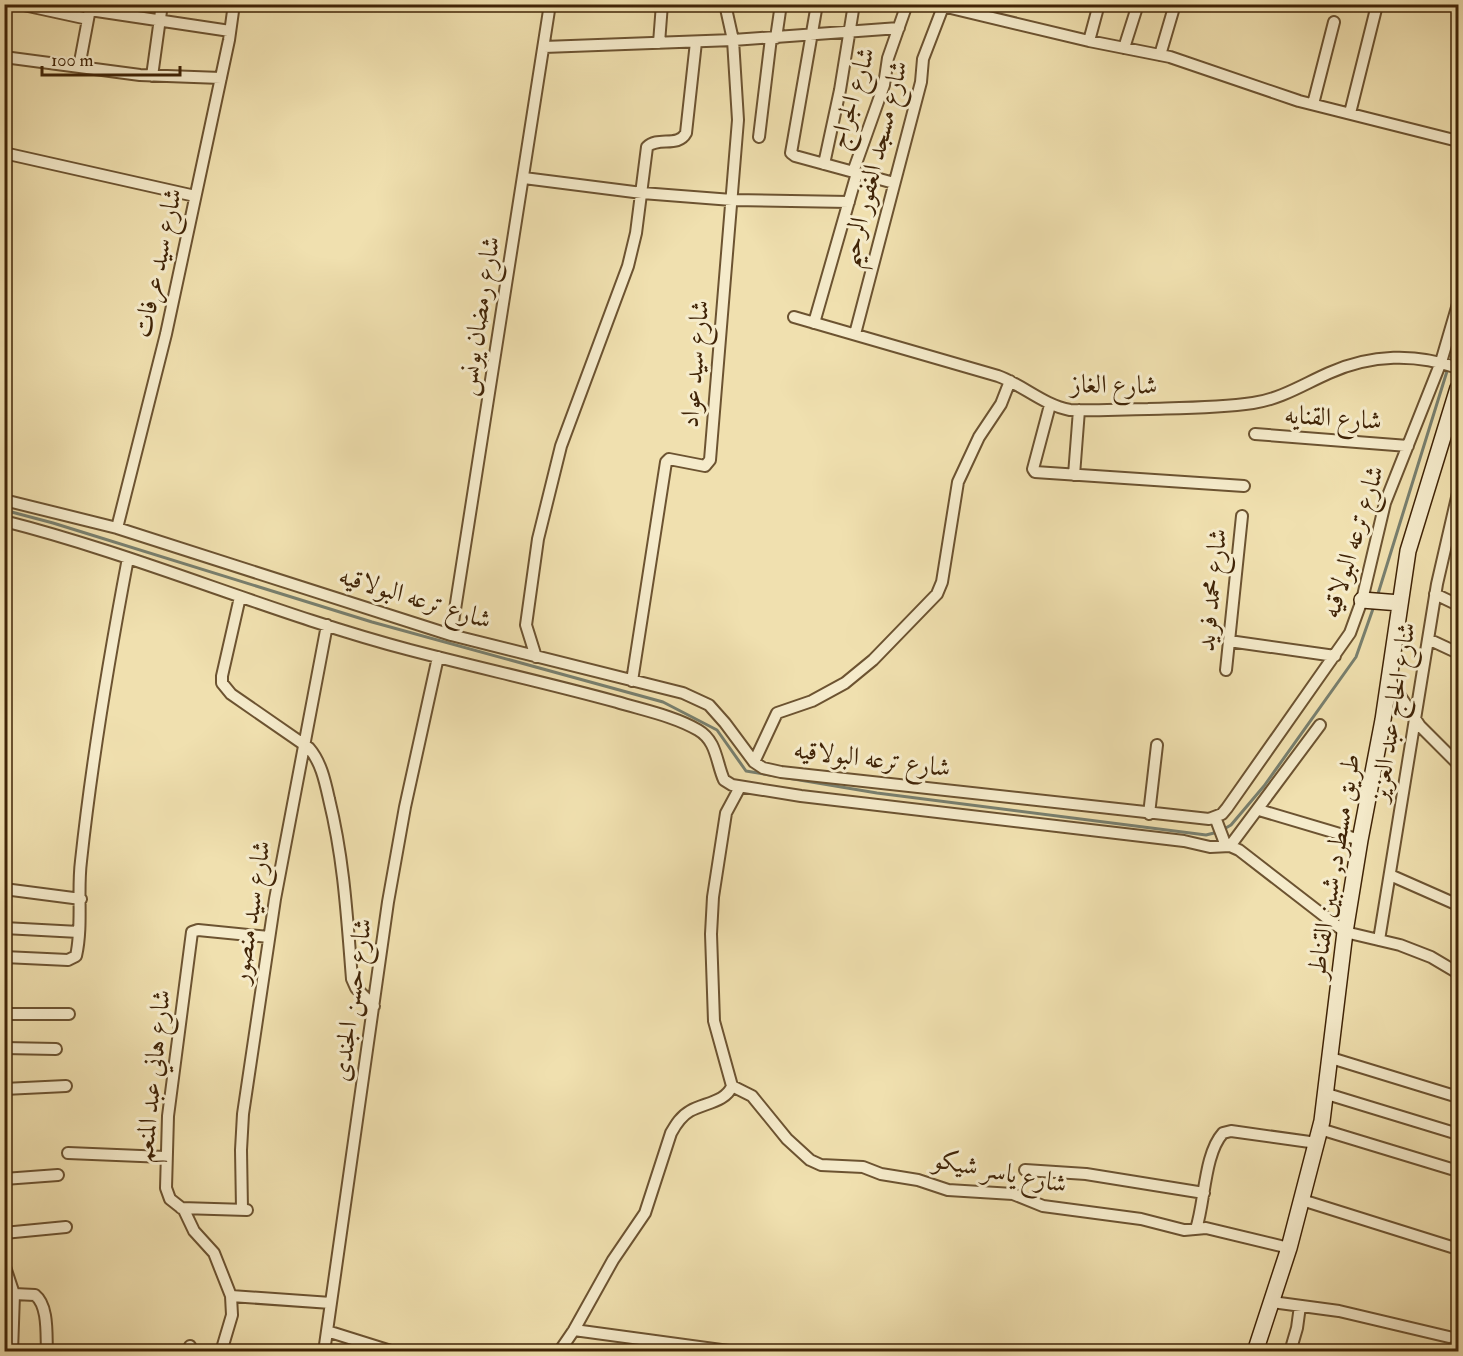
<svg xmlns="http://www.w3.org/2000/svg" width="1463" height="1356" viewBox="0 0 1463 1356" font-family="'IM FELL Double Pica',Amiri,serif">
	<rect width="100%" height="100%" fill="#f0e0af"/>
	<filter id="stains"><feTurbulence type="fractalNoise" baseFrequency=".00333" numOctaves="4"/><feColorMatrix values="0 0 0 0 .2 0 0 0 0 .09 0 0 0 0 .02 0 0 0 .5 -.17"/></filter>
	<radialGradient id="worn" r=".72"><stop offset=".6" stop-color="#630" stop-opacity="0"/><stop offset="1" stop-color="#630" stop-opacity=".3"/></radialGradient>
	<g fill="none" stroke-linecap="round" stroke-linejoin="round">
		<path stroke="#787f6e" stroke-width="3" d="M1450,362L1458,335
			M4,510L53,523L372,622L663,702L717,730L746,771L877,793L1206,835L1218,832
			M1377,597L1448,368
			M1224,829L1231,825L1264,786L1356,657L1374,606"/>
		<g stroke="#6c5331" stroke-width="14">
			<path id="street" d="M19,4L88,19
				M817,4L791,153L795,156L894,183
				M934,4L1089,41L1170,57L1299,101L1458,141
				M90,10L230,31
				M776,38L781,4
				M1089,41L1099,4
				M659,43L662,4
				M544,47L733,40L899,28
				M1124,48L1138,4
				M1160,55L1175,4
				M4,57L140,75L221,78
				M79,67L89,14
				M152,76L162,4
				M1313,104L1334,22
				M1350,113L1376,9
				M759,137L771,38
				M4,153L195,196
				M824,164L840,90L854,4
				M853,172L884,85L888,58L907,4
				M524,178L642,193L732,200L849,202
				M794,317L998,376C1023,385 1043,405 1070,410C1096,411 1122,409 1148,409C1183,408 1218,408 1253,403C1281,399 1304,384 1329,373C1371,354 1416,353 1458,368
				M814,323L857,173
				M855,334L921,82L923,59L943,7
				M1050,405L1033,469L1035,472L1244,486
				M1255,434L1408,446
				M1074,475L1079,410
				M4,500L117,528L451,635L683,693L709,705L725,723L754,762L763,768L781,772L1209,819L1222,814L1227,808L1350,633L1362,600L1385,503L1441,362L1458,304
				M4,521C142,556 273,614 410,650C479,668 548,683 617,702C643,710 674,716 698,730C717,741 716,762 724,780L732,785L801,796L1184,841L1210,847L1230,846L1239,850L1345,932L1400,945L1431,957L1458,973
				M117,528L166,334L229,40L234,4
				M1435,594L1458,605
				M240,597L222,676V683L231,694L309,748C321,762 325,781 329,799C344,860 347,917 352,979L356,988L374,1006
				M451,635L550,4
				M1428,639L1458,653
				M1229,641L1335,656
				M536,657L526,625L538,539L561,446L628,266L636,233L647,147C658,136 678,148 686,133L696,42
				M1226,670L1242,516
				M1389,679L1420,726L1458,764
				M632,681L666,462L669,459L705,466L710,460L738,120L733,40L725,4
				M754,762L777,713L812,701L845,683L873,660L937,594L942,582L958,482L979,437L1001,404L1010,381
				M1259,810L1360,840
				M1149,814L1157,745
				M1215,817L1226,846
				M1230,846L1320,725
				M1390,875L1458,905
				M4,889L81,899
				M4,928L79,932
				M1379,940L1437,584L1458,493
				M4,957L68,960L76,956C83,925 77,892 81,861C92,759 109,658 128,558
				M4,1014H69
				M4,1048L56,1049
				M1331,1058L1458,1097
				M732,1086L752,1096L787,1139L810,1160L821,1165L863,1167L881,1174L918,1180L948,1190L1013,1194L1043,1206L1141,1219L1184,1230L1206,1228L1289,1248
				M4,1089L66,1086
				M1327,1094L1458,1134
				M1320,1129L1458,1171
				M68,1153L165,1157
				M1025,1170L1086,1174L1204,1193
				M4,1179L58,1175
				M1302,1200L1458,1249
				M181,1208L247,1210
				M242,1209L241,1150L243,1114L275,899L327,625
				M1196,1229C1205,1202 1204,1154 1223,1133L1231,1131L1317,1143
				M4,1233L66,1227
				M4,1264L14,1294L12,1352
				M14,1294L35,1295C49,1306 46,1336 47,1352
				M231,1296L331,1303
				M1272,1302L1339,1311L1449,1337
				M574,1330L736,1352
				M327,1331L394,1352
				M188,1352L190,1346
				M221,1352L232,1315L231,1296L214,1253L194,1231L184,1210L170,1199L166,1188L168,1116L192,932L198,930L269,937
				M324,1352L388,902L405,807L438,657
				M559,1352L574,1330L613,1260L645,1213L671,1133C676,1124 681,1116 690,1111C704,1103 726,1102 732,1086L714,1021L711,934L713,897L726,813L740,787
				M1290,1352L1297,1328L1300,1306"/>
		</g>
		<g stroke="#402407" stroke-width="18">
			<path id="secondary" d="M1362,600L1400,603
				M1255,1352L1289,1248L1322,1121L1345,932L1360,840L1383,720L1408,551L1458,388"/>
		</g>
		<use href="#street" stroke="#f5ebcb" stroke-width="10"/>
		<use href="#secondary" stroke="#f5ebcb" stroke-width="15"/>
	</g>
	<g text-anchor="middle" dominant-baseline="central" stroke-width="6" stroke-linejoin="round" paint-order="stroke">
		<g font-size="26" fill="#402407" stroke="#f5ebcb">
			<text transform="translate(852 98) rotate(-73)">شارع الجراج</text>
			<text transform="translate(874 164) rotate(-76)">شارع مسجد الغفور الرحيم</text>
			<text transform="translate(158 263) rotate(-78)">شارع سيد عرفات</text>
			<text transform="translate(479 316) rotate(-81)">شارع رمضان يونس</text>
			<text transform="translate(695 364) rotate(-85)">شارع سيد عواد</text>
			<text transform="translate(1114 385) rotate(1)">شارع الغاز</text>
			<text transform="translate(1333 418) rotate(4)">شارع القنايه</text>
			<text transform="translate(1353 542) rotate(-73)">شارع ترعه البولاقيه</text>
			<text transform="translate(1212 590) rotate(-84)">شارع محمد فريد</text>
			<text transform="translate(415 598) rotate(17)">شارع ترعه البولاقيه</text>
			<text transform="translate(1393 712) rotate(-81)">شارع الحاج عبد العزيز</text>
			<text transform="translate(872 759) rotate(7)">شارع ترعه البولاقيه</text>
			<text transform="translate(1334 866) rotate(-81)">طريق مسطرد, شبين القناطر</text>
			<text transform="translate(251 912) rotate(-81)">شارع سيد منصور</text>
			<text transform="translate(352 1000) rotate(-82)">شارع حسن الجندى</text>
			<text transform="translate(153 1076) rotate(-84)">شارع هاني عبد المنعم</text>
			<text transform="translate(1000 1172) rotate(11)">شارع ياسر شيكو</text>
		</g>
	</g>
	<rect width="1463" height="1356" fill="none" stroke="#f0e0af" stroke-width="24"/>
	<rect x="6" y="6" width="1451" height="1344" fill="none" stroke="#402407" stroke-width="3"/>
	<rect x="12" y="12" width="1439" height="1332" fill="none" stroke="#402407" stroke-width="1.5"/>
	<path d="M42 66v9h138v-9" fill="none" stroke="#402407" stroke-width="3"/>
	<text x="51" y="66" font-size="18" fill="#402407" stroke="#f5ebcb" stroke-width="4.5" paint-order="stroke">100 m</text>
	<rect width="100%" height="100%" filter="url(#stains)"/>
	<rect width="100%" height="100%" fill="url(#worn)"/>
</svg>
